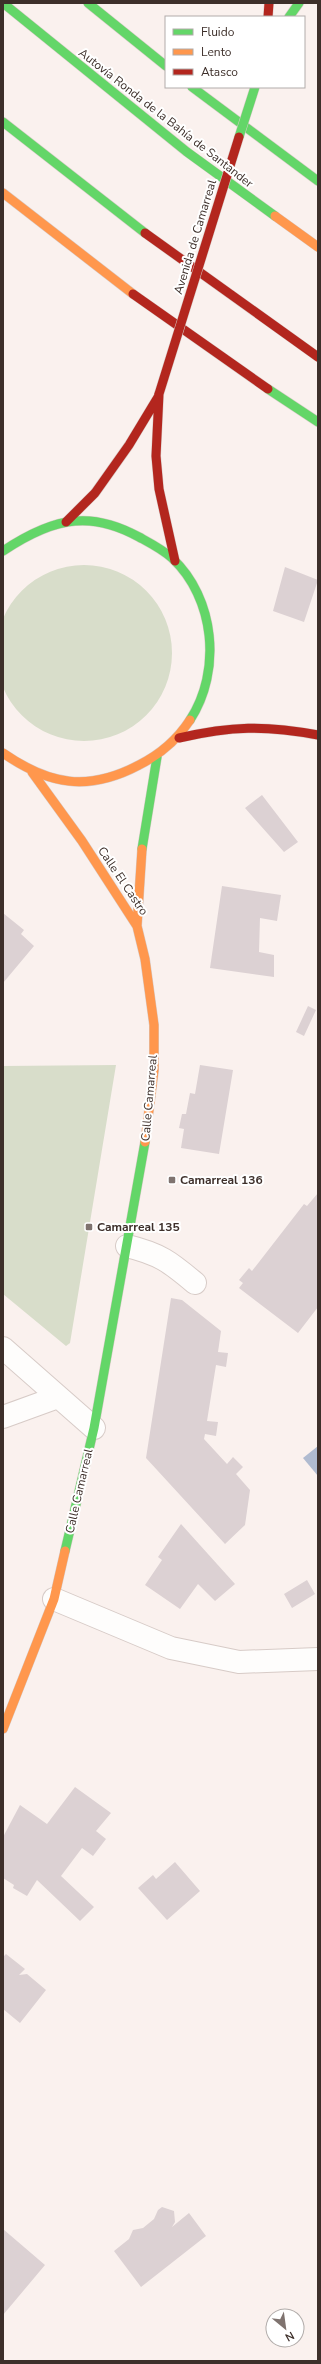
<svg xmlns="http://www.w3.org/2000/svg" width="321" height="2364" viewBox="0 0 321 2364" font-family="'Nunito Sans',sans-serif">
	<rect width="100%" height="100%" fill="#faf1ee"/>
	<path fill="#d8ddca" d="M-4 653a88 88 0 1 1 176 0a88 88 0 1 1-176 0Z
		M116,1065L70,1343L66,1346L3,1294V1066Z"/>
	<path fill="#b0bbd0" d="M318,1446V1476L303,1458Z"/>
	<path fill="#dcd1d3" d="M285,567L318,580L304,622L273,611Z
		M262,795L298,842L284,852L245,808Z
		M222,886L281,895L277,921L260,918L259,952L274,955V977L210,968Z
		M3,913L24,930L21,934L34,946L3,983Z
		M308,1006L316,1010L304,1036L296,1032Z
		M200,1065L233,1070L219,1154L181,1148L184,1129L179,1128L182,1114H186L190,1093L195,1094Z
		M318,1193V1307L298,1333L239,1288L243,1283L239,1280L249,1268L252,1271L304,1204L307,1206Z
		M171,1298L182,1300L221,1331L218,1352L228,1353L226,1367L216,1365L207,1421L218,1422L216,1436L205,1434L204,1439L227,1464L233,1457L243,1467L236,1474L250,1490L245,1525L225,1544L146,1458Z
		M181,1524L235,1584L215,1601L198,1584L180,1609L145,1585L162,1560L158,1557Z
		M307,1580L315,1594L292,1608L284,1594Z
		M75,1787L111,1813L96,1831L106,1839L93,1856L82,1848L61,1876L94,1907L80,1921L37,1880L27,1896L13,1888L14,1885L3,1878V1837L20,1805L47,1824Z
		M175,1862L200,1891L167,1920L138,1888L153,1875L156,1879Z
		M6,1954L25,1969L19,1975L27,1974L46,1990L20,2023L3,2009V1957Z
		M162,2207L174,2211L175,2222L172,2227L189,2213L206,2236L141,2287L114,2251L129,2239L133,2230L143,2228L154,2219L158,2210Z
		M3,2229L45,2265L3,2315Z"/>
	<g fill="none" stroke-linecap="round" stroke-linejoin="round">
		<g stroke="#d7cbc7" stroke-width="24">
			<path id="street" d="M127,1246C160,1254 170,1262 195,1283
				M3,1348L94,1428
				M3,1417L58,1397
				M54,1599L171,1648L239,1662L318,1659"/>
		</g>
		<g stroke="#d7cbc7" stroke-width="10">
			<path id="fast" d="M3,3L187,152L275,216
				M88,3L166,66
				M289,17L299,3
				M192,87L318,181
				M3,122L145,233
				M268,389L318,422
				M3,551C24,537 49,523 75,521C97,519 119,526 139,537C150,543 162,549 172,558C215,598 222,671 190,720
				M142,849L157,757
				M65,1551L94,1428L145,1142"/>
		</g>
		<g stroke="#d7cbc7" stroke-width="10">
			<path id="slow" d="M3,193L133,294
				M275,216L318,247
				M3,753C49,785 88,792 139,765C161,754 177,740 190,720
				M32,772L82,841L137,926
				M142,849L137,926L145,959L154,1025V1070L145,1142
				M3,1729L54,1599L65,1551"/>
		</g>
		<g stroke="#d7cbc7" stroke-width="10">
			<path id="jam" d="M268,17L269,3
				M145,233L318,357
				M133,294L268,389
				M159,394L156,456L159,489L175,561
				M66,522L95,493L129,445L158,397
				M179,738C231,726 265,725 318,735"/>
		</g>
		<use href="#street" stroke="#fefdfc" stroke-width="22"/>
		<use href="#fast" stroke="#63d668" stroke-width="9"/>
		<use href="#slow" stroke="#ff974d" stroke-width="9"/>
		<use href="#jam" stroke="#b3261e" stroke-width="9"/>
		<g stroke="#d7cbc7" stroke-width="10" stroke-linecap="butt">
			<path id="fast-bridge" d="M239,137L255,87"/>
		</g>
		<g stroke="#d7cbc7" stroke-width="10" stroke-linecap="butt">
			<path id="jam-bridge" d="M159,394L239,137"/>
		</g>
		<use href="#fast-bridge" stroke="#63d668" stroke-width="9"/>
		<use href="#jam-bridge" stroke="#b3261e" stroke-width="9"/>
	</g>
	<g fill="#7f736f" stroke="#fff" stroke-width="1.5">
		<rect x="168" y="1176" width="8" height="8" rx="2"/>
		<rect x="85" y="1223" width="8" height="8" rx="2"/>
	</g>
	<g text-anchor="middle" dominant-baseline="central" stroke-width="4" stroke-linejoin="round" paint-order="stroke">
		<g font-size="12" fill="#3d2f2a" stroke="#fff">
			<text transform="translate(166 118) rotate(38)">Autovía Ronda de la Bahía de Santander</text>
			<text transform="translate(195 237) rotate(-73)">Avenida de Camarreal</text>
			<text transform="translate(123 881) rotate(56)">Calle El Castro</text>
			<text transform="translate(149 1098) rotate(-85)">Calle Camarreal</text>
			<text transform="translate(79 1491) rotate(-77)">Calle Camarreal</text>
		</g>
		<g font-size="12" font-weight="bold" fill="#3d2f2a" stroke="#fff" text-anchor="start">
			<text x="180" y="1180">Camarreal 136</text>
			<text x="97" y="1227">Camarreal 135</text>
		</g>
	</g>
	<rect width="321" height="2364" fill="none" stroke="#3d2f2a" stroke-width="8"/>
	<rect x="165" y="16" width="140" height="72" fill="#ffffff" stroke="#b1acaa"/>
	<rect x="173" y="29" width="20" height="6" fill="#63d668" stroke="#b1acaa"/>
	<text x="201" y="36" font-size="12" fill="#3d2f2a">Fluido</text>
	<rect x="173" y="49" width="20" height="6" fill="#ff974d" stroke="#b1acaa"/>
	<text x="201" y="56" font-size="12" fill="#3d2f2a">Lento</text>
	<rect x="173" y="69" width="20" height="6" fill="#b3261e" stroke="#b1acaa"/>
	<text x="201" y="76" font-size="12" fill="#3d2f2a">Atasco</text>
	<g transform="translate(285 2328) rotate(151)"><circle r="19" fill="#ffffff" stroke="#b1acaa"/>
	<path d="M0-3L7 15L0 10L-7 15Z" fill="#7f736f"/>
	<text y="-6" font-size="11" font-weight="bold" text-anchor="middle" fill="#3d2f2a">N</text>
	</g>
</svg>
